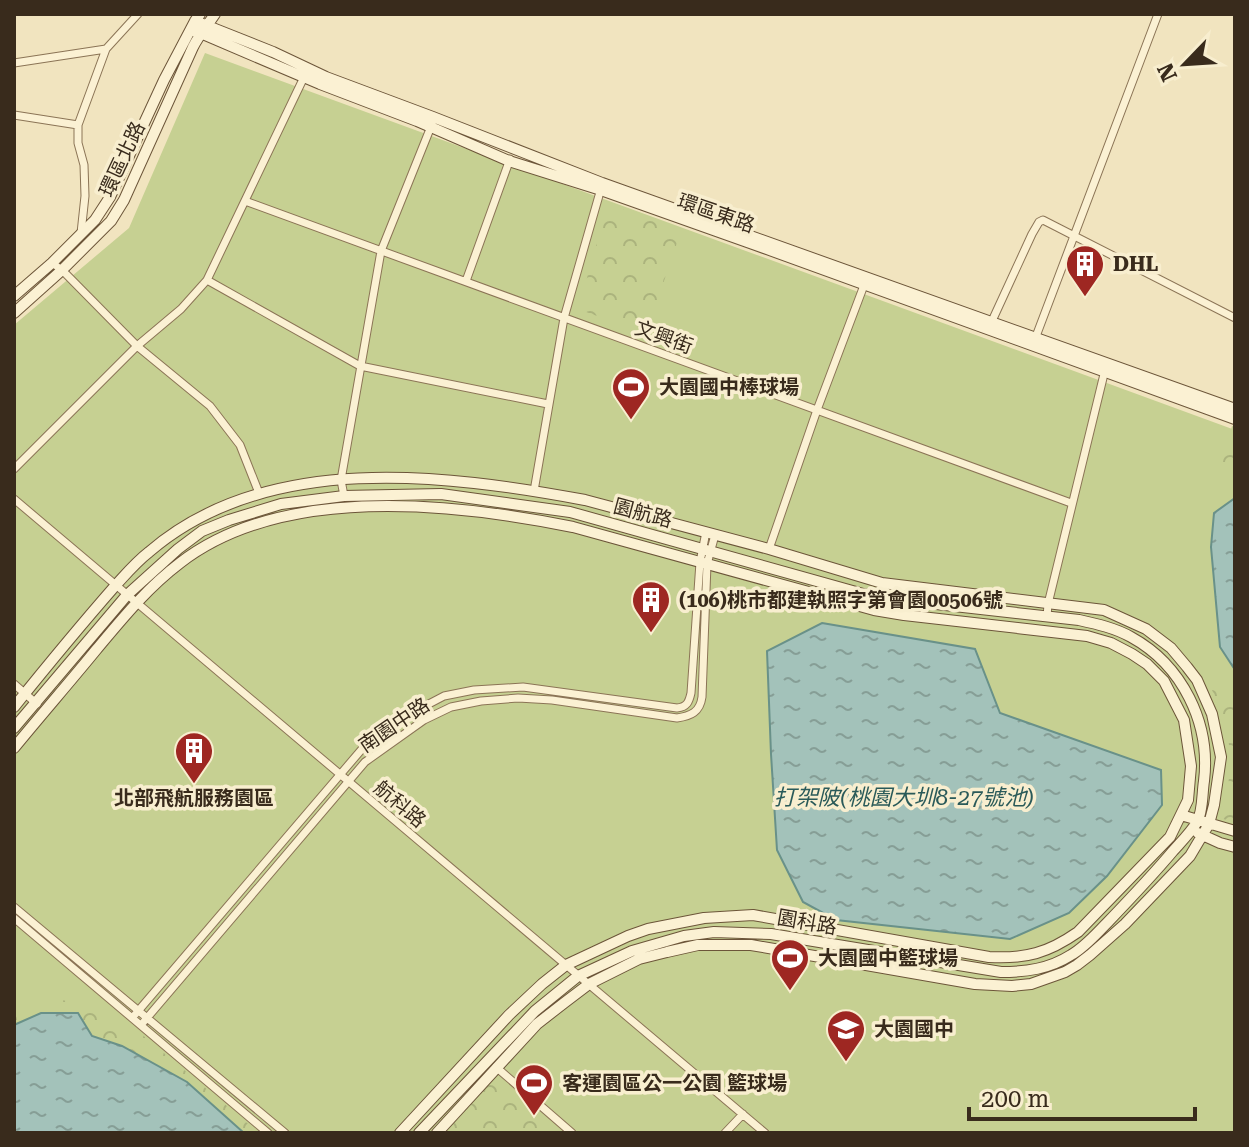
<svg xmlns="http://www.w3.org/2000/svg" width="1249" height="1147" viewBox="0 0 1249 1147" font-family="'Roboto Serif','Noto Sans TC',serif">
	<defs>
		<pattern id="park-crowns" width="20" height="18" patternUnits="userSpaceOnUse" patternTransform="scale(2)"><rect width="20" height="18" fill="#c6d092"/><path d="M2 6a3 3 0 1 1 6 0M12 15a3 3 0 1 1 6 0" fill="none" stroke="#abb37d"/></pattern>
		<pattern id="water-ripples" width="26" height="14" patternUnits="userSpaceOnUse" patternTransform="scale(2)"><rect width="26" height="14" fill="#a3c2ba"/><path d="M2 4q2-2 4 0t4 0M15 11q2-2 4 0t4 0" fill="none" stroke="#869e96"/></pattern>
	</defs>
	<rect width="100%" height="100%" fill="#f1e4bf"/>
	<path fill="#c6d092" d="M205,53L1235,430V1133H14V325L129,228Z"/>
	<path fill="url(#park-crowns)" d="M608,205L682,228L646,334L578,309Z
		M1232,426L1235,427V477L1217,482Z
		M1212,690L1235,694V822L1223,819C1228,790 1233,761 1227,732C1224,718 1217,703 1212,690Z
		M47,1000H63L127,1022L259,1133H14V1008Z
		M497,1073L567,1133H446Z"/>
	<path fill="url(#water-ripples)" stroke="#699189" stroke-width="2" d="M1235,498V670L1220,647L1211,547L1214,513Z
		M822,623L975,649L1000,713L1161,770L1162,805L1107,876L1069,913L1010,939L836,920L803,902L777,850L771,754L767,651Z
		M41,1013H78L92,1036L122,1046L187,1082L244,1133H14V1025Z"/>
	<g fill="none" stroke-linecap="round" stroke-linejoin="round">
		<path stroke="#699189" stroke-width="2" d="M231,14H236"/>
		<g stroke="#8b7456" stroke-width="9">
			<path id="street" d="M14,63L106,49
				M14,115L78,125
				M245,201L1071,503
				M81,233L85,196L84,165L78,143V125L106,49L138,14
				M52,263L62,270L137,346L210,406L240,445L259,493
				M207,280L360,366L548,404
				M466,281L510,159
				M992,321L1032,234L1039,222L1043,220L1235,318
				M1035,339L1158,14
				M14,469L137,346L181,309L207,280L305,75
				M534,491L564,318L602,185
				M344,496L341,480L381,251L432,124
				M14,499L765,1133
				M769,549L817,410L866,280
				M1047,617L1048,604L1105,370
				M14,684L37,704
				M14,907L285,1133
				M14,918L268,1133
				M133,1017L362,749L423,707L444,696L474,690L523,687L677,708C687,707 689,702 691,693L700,562L706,532
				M141,1025L365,762L424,720L451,707L481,701L518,698L552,700L677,718C691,716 700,712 702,697L707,564L715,535
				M496,1067L572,1133
				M725,1133L743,1114"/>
		</g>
		<g stroke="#6c5539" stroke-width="12">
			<path id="secondary" d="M195,21L273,52L326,77L433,117L602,183L1235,409
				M191,29L320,84L417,121L509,161L601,190L753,244L1235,419
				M14,296L52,263L95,220L110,197L164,80L195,21L200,14
				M14,313L62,270L111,221L124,200L193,47C199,35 207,26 215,14
				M14,707C47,666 80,626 115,586C126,574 136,562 149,552C266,451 445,474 585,500L769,549L882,583L1104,610L1146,629L1171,648L1187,667L1197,680L1212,714L1221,757L1214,805L1209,824L1190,856L1125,924L1090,955L1077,965L1065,972L1031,984L1012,986L975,984L751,945H698L667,952L639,959L589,984L564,1003L537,1024L437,1133
				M14,728L127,595L178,549L202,531L229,520L281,504L344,496L441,494L570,512L874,597L1079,620C1097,624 1115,628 1131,637C1182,665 1211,723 1204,781C1202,793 1203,812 1197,822C1191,832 1181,842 1173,851C1152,876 1130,899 1107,923C1096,934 1085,947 1071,955C1049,969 1026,972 1001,972L771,934L714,932L684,936L632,951L578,976L535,1011L419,1133
				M14,748C41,715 69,683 96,650C122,619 147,588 180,563C282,484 454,503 573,527L874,610L904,615L1087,636L1111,643L1132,654L1147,664L1164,681L1184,720L1191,766L1188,800L1170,837L1078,932C1048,953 1026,959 989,957L753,915L704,918L648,929L628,936L566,965L542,984L509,1015L400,1133
				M1181,815L1235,831
				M1198,833L1220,843L1235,847"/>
		</g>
		<use href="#street" stroke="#fbf1d3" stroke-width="7"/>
		<use href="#secondary" stroke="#fbf1d3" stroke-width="10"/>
	</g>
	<defs>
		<g id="building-pin" transform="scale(2)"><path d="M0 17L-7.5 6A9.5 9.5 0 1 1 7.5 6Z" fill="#9e2722" stroke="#f8eecf"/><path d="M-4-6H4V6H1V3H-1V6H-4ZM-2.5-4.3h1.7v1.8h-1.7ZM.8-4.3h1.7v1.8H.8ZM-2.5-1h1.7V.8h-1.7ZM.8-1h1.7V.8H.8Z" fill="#fff"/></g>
		<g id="stadium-pin" transform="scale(2)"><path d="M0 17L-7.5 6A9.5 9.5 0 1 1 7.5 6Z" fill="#9e2722" stroke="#f8eecf"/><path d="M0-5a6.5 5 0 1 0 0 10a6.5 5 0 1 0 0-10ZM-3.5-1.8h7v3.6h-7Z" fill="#fff"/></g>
		<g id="school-pin" transform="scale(2)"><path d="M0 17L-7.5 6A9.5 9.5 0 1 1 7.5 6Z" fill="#9e2722" stroke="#f8eecf"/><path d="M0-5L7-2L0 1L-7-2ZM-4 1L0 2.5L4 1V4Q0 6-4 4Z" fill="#fff"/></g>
	</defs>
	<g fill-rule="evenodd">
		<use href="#building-pin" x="1085" y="264"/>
		<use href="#stadium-pin" x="631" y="387"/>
		<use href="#building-pin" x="651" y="600"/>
		<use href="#building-pin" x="194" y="751"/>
		<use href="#stadium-pin" x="790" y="958"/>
		<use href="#school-pin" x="846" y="1029"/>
		<use href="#stadium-pin" x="534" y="1083"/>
	</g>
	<g text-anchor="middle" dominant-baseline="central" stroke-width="7" stroke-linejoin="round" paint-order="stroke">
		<g font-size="20" fill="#392b1c" stroke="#f8eecf">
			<text transform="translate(122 159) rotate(-65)">環區北路</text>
			<text transform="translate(716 213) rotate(19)">環區東路</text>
			<text transform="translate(664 337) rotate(20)">文興街</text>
			<text transform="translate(643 513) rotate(15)">園航路</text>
			<text transform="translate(394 725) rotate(-34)">南園中路</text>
			<text transform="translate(400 804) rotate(40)">航科路</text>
			<text transform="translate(807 922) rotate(10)">園科路</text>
		</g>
		<g font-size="20" font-weight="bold" fill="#392b1c" stroke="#f8eecf" text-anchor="start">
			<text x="1113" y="264">DHL</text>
			<text x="659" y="387">大園國中棒球場</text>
			<text x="679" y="600">(106)桃市都建執照字第會園00506號</text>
			<text x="194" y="798" text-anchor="middle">北部飛航服務園區</text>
			<text x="818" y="958">大園國中籃球場</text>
			<text x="874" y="1029">大園國中</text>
			<text x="562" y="1083">客運園區公一公園 籃球場</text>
		</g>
		<g font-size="22" font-style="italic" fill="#2a5a59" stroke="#f8eecf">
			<text x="904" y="797">打架陂(桃園大圳8-27號池)</text>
		</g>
	</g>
	<rect width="1249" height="1147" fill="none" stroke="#392b1c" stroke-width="32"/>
	<g transform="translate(1185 64) rotate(245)" stroke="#f8eecf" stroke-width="6" paint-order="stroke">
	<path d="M0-6L14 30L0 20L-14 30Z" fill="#392b1c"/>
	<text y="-12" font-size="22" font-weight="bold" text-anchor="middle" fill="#392b1c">N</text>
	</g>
	<path d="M969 1107v12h226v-12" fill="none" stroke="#392b1c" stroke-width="4"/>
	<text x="981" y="1107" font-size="24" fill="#392b1c" stroke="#f8eecf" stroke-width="6" paint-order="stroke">200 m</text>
</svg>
